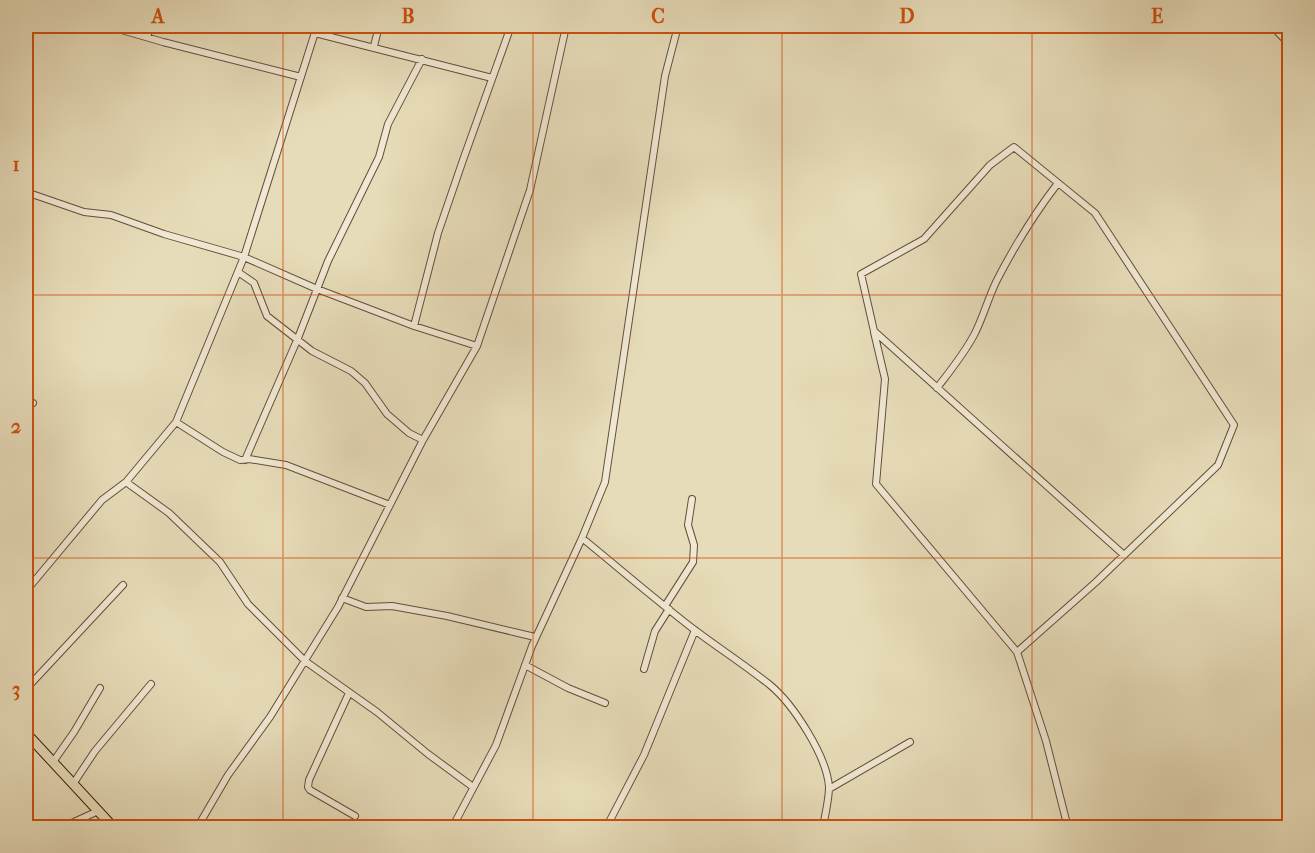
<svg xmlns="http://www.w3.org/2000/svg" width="1315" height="853" viewBox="0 0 1315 853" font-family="'IM FELL French Canon',serif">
	<rect width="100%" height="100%" fill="#e7dcb9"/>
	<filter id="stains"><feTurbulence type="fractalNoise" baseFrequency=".00333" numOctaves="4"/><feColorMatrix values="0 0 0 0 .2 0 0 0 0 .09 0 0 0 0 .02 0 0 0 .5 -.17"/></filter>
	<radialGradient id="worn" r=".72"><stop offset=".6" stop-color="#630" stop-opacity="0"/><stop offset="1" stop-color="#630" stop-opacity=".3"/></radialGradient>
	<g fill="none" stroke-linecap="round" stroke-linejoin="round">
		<g stroke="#674c3a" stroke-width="8">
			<path id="street" d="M108,26L163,42L301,77
				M1272,26L1290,45
				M315,33L492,78
				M147,37L151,26
				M374,46L379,26
				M26,192L84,212L111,215L164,234L244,257L317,289L414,326L477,346
				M238,272L254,283L267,316L312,351L351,371L365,383L387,414L409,433L423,440
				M414,326L438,233L463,160L511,26
				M874,332L885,379L876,484L1017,652
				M937,388C950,371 964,354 974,335C983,318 988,298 997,280C1014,247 1035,213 1058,183
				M26,399L33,403
				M176,422L223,452L240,460L249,459L286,465L390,505
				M245,460L298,338L328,261L379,157L388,124L422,59
				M126,482L169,513L220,562L248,604L305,661L377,712L428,754L473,787
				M582,538C620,569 657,601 696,631C720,649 746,666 770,685C793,704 827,756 829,787C829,800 825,814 823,828
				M26,591L102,500L126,482L176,422L244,257L317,26
				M342,598L366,607L392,606L447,616L535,637
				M665,606L693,562L694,545L688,525L692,499
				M525,665L568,688L605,703
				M644,669L655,631L669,609
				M26,689L123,585
				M349,693L309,780L308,787L310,790L355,816
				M53,762L74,732L100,688
				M73,784L95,751L151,684
				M829,789L910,742
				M61,828L98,811
				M197,828L228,775L270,717L338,607L423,440L477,346L530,190L565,31L554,26
				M452,828L496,745L532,646L582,538L605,482L665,76L678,26
				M606,828L644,755L695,630
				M1068,828L1046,741L1017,652L1096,582L1218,465L1234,425L1095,213L1014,147L990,165L924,239L861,274L874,331L1124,555"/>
		</g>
		<g stroke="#3c1c10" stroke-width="11">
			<path id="primary" d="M26,733L114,828"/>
		</g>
		<use href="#street" stroke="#efe8d2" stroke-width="6"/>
		<use href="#primary" stroke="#e7dcb9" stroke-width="9"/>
	</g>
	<path fill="none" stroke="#ce500d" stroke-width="1.5" stroke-opacity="0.55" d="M283,26V828M533,26V828M782,26V828M1032,26V828M26,295H1290M26,558H1290"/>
	<rect width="1315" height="853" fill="none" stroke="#e7dcb9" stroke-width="66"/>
	<rect x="33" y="33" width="1249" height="787" fill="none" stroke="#ce500d" stroke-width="2"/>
	<g font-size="20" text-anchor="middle" font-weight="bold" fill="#ce500d">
		<text x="158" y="23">A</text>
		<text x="408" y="23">B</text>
		<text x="658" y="23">C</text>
		<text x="907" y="23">D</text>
		<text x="1157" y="23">E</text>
		<text x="16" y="171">1</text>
		<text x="16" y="433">2</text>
		<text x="16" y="696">3</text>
	</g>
	<rect width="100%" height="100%" filter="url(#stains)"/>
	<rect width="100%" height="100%" fill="url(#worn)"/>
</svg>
